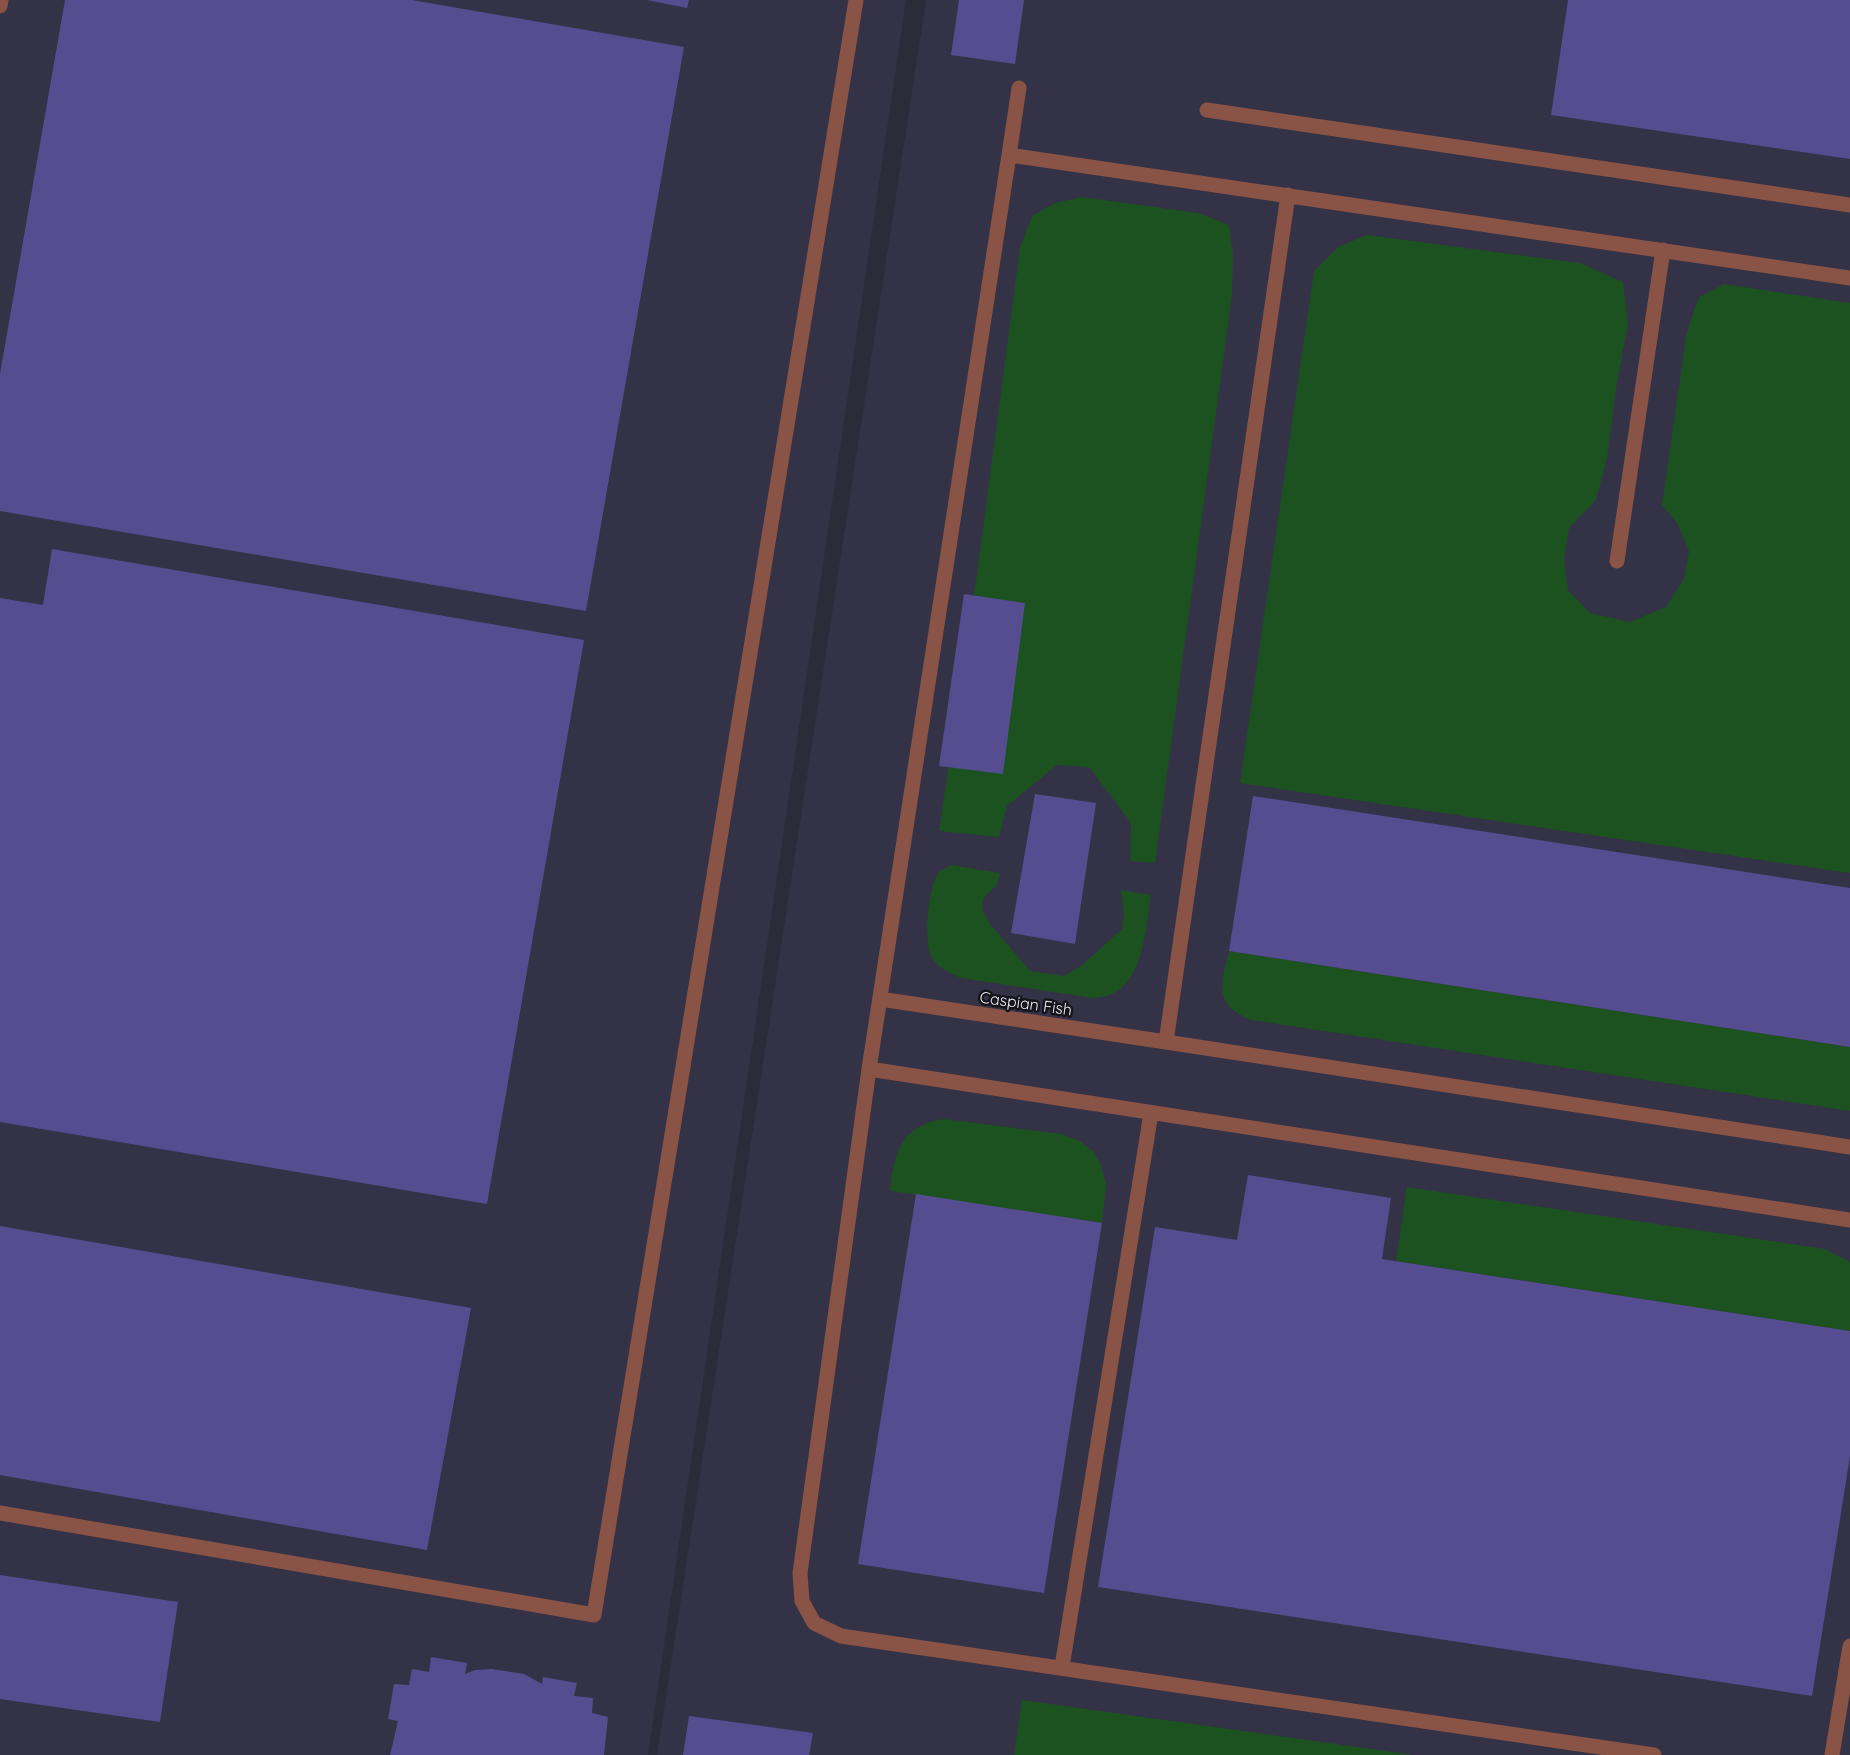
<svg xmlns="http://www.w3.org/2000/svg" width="1850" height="1755" viewBox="0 0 1850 1755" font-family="Quicksand,sans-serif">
	<rect width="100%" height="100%" fill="#2c2b39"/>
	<path fill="#343246" d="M0,0H906L648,1755H0Z
		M926,0H1850V1755H657Z"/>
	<path fill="#1c5220" d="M1082,197L1198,213L1229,225L1233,254L1232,295L1155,863L1130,861L1131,823L1089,767L1057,765L1007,806L999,837L939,831L976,582L1020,248L1032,216L1055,203Z
		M1367,235L1580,263L1623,282L1628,323L1617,383L1607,458L1596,500L1569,528L1564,559L1568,590L1590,613L1630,622L1666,607L1684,579L1689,551L1677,523L1662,505L1687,331L1699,297L1724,284L1850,303V873L1240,783L1314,271L1338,247Z
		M951,865L1000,873L996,886L984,897L982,910L991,925L1030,971L1064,976L1081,966L1122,929L1124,913L1121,890L1151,895C1146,924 1144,980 1112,994C1106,997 1099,997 1093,998L961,978C950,973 938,968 932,958C923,943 928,888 938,874C940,870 947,868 951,865Z
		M1229,951L1850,1047V1111L1252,1020C1214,1006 1220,985 1229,951Z
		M944,1119L1062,1134L1080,1141L1094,1152L1101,1165L1106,1185L1102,1223L890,1191C894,1153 901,1125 944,1119Z
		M1407,1187L1825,1249L1850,1262V1331L1396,1261Z
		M1022,1700L1414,1755H1014Z"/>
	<path fill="#564d90" d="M65,0H412L684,47L586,611L0,511V374Z
		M647,0H689L687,8Z
		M959,0H1024L1015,64L951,55Z
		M1568,0H1850V159L1551,115Z
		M52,549L584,640L487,1204L0,1122V598L43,605Z
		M964,594L1025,603L1003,774L939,766Z
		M1035,794L1096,803L1075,944L1011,933Z
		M1253,796L1850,888V1047L1229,951Z
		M1248,1175L1391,1198L1382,1259L1850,1331V1456L1812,1696L1098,1587L1155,1227L1237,1240Z
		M916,1194L1102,1223L1044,1593L858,1564Z
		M0,1226L471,1308L427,1550L0,1475Z
		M0,1575L178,1602L160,1722L0,1699Z
		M431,1657L467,1663L465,1674L475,1670L492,1669L524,1674L542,1684L543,1677L577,1683L574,1696L593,1698L592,1713L608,1717L604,1755H390L398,1721L388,1719L394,1684L409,1685L412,1669L429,1672Z
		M689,1716L813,1733L809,1755H683Z"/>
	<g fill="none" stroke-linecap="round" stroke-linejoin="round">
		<path stroke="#895346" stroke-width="15" d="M0,6L1,0
			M1207,110L1850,205
			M1009,155L1019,88
			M1288,195L1166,1042L1850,1147
			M1617,561L1663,250
			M880,999L1166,1042
			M869,1069L1850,1220
			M0,1513L594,1615L856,0
			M1062,1667L1151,1113
			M1654,1755L841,1636L814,1623L802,1601L800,1573L869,1069L1009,155L1850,278
			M1832,1755L1850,1646"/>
	</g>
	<g text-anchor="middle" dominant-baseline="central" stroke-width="5" stroke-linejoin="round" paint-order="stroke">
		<g font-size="16" fill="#ebebf4" stroke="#15141a">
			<text transform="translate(1026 1003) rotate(8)">Caspian Fish</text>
		</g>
	</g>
</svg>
